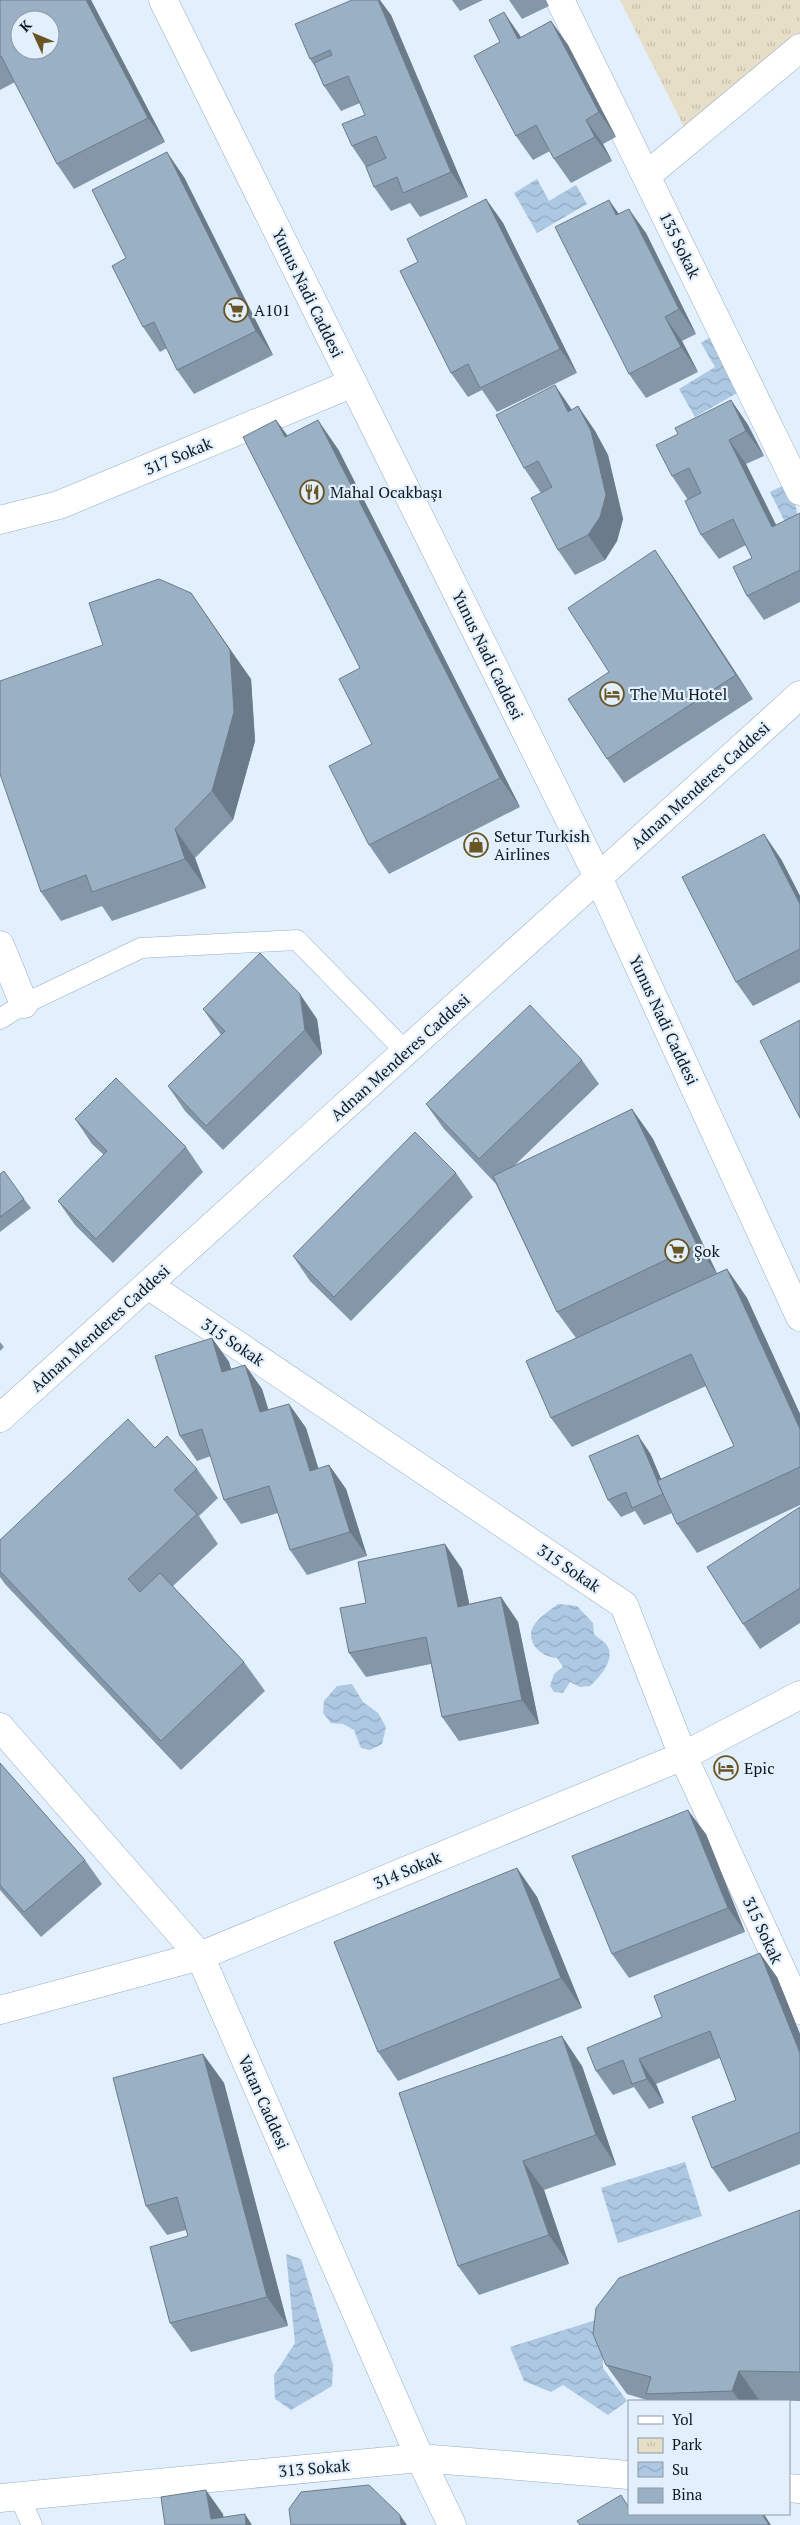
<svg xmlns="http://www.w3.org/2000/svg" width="800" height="2525" viewBox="0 0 800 2525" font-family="'PT Serif',serif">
	<defs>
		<pattern id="park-tufts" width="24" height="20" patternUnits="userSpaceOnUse" patternTransform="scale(1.25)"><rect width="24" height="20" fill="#e7dec8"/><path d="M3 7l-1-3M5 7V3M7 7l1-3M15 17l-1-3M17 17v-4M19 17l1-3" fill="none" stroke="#c5beab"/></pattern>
		<pattern id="water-waves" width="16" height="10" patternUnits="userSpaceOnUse" patternTransform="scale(1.25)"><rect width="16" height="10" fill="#acc8e2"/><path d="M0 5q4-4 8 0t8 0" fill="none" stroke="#93abc1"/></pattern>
	</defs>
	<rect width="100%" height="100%" fill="#e2effd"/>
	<path fill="url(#park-tufts)" d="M620,0H800V45L686,131Z"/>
	<path fill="url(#water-waves)" d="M537,179L549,201L576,185L587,204L537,233L514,193Z
		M715,334L746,388L695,417L679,389L715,367L701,343Z
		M786,484C798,507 800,516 795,542L770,492Z
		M558,1604L577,1606L593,1623L594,1634C597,1637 603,1641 606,1644C617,1658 600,1677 590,1686L580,1687L570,1682L563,1693L554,1692L550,1686L554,1674L563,1667L557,1658C543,1657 527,1645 532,1629C536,1619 550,1610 558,1604Z
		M352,1684L363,1702L378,1713L386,1727L382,1744L370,1750L361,1748L354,1730L343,1724L331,1723L323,1713L324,1701L337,1686Z
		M685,2162L702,2216L618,2243L601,2188Z
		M286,2254L301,2259L333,2365L332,2386L291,2410L275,2399L274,2375L295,2343Z
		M615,2314L603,2351V2368L627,2401L608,2415L563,2385L551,2392L524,2381L510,2347Z"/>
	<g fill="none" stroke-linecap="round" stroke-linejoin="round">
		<g stroke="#98aec3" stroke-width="21">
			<path id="lane" d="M0,1019L24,1004L141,948L297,940L406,1052
				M19,2496L32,2525"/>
		</g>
		<g stroke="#98aec3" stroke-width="29">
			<path id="street" d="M560,0L800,491
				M646,176L800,48
				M0,520L59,505L353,383
				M0,945L24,1004
				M148,1285L624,1605L683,1756L800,2010
				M0,1727L200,1956L420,2458L452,2525
				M0,2010L200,1956L683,1756L800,1695
				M789,2488L800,2489
				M0,2498L420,2458L629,2475"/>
		</g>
		<g stroke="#98aec3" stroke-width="29">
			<path id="secondary" d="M163,0L598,877L800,1317
				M0,1418L800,695"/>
		</g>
		<use href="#lane" stroke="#fff" stroke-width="20"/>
		<use href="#street" stroke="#fff" stroke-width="28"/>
		<use href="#secondary" stroke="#fff" stroke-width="28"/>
	</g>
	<path fill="#8497a9" d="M0,0H91L165,142L74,189L57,164L15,82L0,90Z
		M452,0H483L460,11Z
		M509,0H546L549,6L522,19Z
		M391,15L468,197L420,217L410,203L391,211L374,187L366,167L352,146L365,115L360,103L341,111L324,86L316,68L310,59Z
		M551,21L568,45L616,137L603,144L612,161L571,183L554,159L550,151L533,160L516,136L521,37Z
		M184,177L273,355L194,394L177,370L167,348L160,352L143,327L126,258Z
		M486,199L503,223L577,373L497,412L482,390L468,397L451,373L418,262Z
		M609,200L618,214L646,233L696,334L682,341L698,372L646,398L629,374Z
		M731,400L748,425L764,456L746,464L776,525L800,513V602L764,620L747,596L752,558L746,545L719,559L701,535L688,500L672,476L678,434Z
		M578,406L595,431L608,455L623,519L617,541L605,560L575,575L558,550L541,493L524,468L572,410Z
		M276,420L287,435L338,449L520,807L389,874L369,845L372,744L360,668Z
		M672,575L753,699L624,783L607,759L609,672Z
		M251,679L255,741L233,820L195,858L206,888L112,921L102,906L61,921L41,892Z
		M781,859L800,896V982L753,1006L736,982Z
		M203,1009L317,1019L322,1054L223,1150L185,1111L168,1086L221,1035Z
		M582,1060L599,1084L514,1166L632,1109L653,1139L717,1273L727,1269L747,1298L800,1414V1505L697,1553L677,1524L672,1513L644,1525L635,1511L621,1517L608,1500L650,1453L661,1479L734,1446L706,1386L572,1447L551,1418L576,1338L557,1312L496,1184L444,1129L426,1104Z
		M75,1119L186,1147L203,1172L113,1263L75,1225L58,1201L104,1155L92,1144Z
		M456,1173L473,1197L351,1321L310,1281L293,1256Z
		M0,1174L24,1199L31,1208L0,1232Z
		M212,1338L229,1362L231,1369L245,1365L262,1389L268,1410L289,1404L306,1428L318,1469L329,1465L346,1489L367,1556L307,1575L290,1550L278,1513L241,1524L224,1500L211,1456L197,1461L180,1436Z
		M0,1342L4,1347L0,1351Z
		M155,1448L197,1469L218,1498L199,1516L218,1544L173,1586L244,1662L265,1691L181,1770L5,1584L0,1577V1540Z
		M800,1507V1623L760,1649L743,1624Z
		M462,1569L469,1604L501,1597L518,1622L539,1724L459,1741L442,1717L431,1664L366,1677L349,1653L366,1603Z
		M0,1763L85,1860L102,1884L41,1937L0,1890Z
		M706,1834L745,1932L629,1978L612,1954Z
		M517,1868L537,1897L582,2008L398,2081L378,2052Z
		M777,1977L800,2034V2164L729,2192L712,2168L736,2100L720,2058L656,2084L664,2103L649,2109L634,2087L613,2095L596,2071Z
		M203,2054L224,2083L288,2326L191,2352L170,2323L188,2236L186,2230L167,2235L146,2206Z
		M582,2066L616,2165L544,2190L569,2264L479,2295L458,2266Z
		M800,2210V2401L759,2400V2401H650L627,2394L606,2365Z"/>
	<path fill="#6c7b8a" d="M86,0H91L165,142L148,118Z
		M378,0H380L391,15L468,197L451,172Z
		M504,12L521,37L535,63L518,39Z
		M551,21L568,45L616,137L599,112Z
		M586,120L603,144L612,161L595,137Z
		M167,152L184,177L273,355L256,331Z
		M486,199L503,223L577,373L560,349Z
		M609,200L626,224L616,215Z
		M629,209L646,233L696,334L679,309Z
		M665,317L682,341L698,372L681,347Z
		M555,385L572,410L568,412Z
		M731,400L748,425L764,456L746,431Z
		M578,406L595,431L608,455L623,519L617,541L605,560L588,535Z
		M276,420L297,449L285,437Z
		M318,420L338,449L520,807L500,778Z
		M729,440L746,464L789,551L772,527Z
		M655,550L672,575L753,699L736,675Z
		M191,593L251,679L255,741L233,820L212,791Z
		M175,829L195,858L206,888L185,859Z
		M764,834L781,859L800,896V904Z
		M300,994L317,1019L322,1054L305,1030Z
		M632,1109L653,1139L717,1274L697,1245Z
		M727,1269L747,1298L800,1414V1429Z
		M212,1338L229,1362L239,1396L222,1372Z
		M245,1365L262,1389L277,1437L260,1412Z
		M289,1404L306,1428L327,1496L310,1471Z
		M638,1435L650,1453L675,1512L663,1494Z
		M329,1465L346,1489L367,1556L350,1532Z
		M445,1544L462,1569L475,1631L458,1607Z
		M501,1597L518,1622L539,1724L522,1700Z
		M688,1810L706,1834L745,1932L728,1908Z
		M517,1868L537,1897L582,2008L561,1978Z
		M760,1953L777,1977L800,2034V2053Z
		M562,2036L582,2066L616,2165L596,2135Z
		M203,2054L224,2083L288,2326L267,2297Z
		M639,2059L656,2084L664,2103L647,2079Z
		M523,2161L544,2190L569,2264L549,2235Z
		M739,2371L759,2400V2401H740L732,2391Z
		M206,2490L223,2514L225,2525L211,2519Z
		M245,2514L252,2525H246Z
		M762,2514H764L771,2525H769Z
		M400,2515L407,2525H401Z"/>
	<path fill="#9ab0c5" stroke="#6c7b8a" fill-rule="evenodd" d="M0,0H86L148,118L57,164L1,56L0,57ZM20,20H50V50H20Z
		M352,0H378L451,172L403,193L397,177L374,187L366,167L386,158L376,136L352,146L342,124L365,115L348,76L324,86L314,63L332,55L330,50L310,59L295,24Z
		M504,12L518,39L551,21L599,112L586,120L595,137L554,159L536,125L516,136L474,56L500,42L489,20Z
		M167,152L256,331L177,370L154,322L143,327L112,266L126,258L92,190Z
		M486,199L560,349L480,388L468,364L451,373L400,271L418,262L407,239Z
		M609,200L616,215L629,209L679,309L665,317L681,347L629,374L555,227Z
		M555,385L568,412L578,406L591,431L606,495L600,517L588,535L558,550L531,498L552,487L538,461L524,468L496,415Z
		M731,400L746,431L729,440L772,527L800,513V570L747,596L733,567L752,558L733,519L701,535L685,501L701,493L689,468L672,476L656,445L678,434L675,428Z
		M276,420L285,437L318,420L500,778L369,845L329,766L372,744L339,679L360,668L243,437Z
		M655,550L736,675L607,759L568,699L609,672L568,608Z
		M159,579L191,593L230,650L234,712L212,791L175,829L185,859L92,892L86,875L41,892L0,774V681L103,645L89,603Z
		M764,834L800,904V949L736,982L682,877Z
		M260,953L300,994L305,1030L206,1126L168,1086L225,1031L203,1009Z
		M530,1005L582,1060L479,1159L426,1104Z
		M800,1020V1118L760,1041Z
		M116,1078L186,1147L96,1239L58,1201L107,1151L75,1119Z
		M632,1109L697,1245L557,1312L493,1176Z
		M415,1132L456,1173L334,1297L293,1256Z
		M4,1171L24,1199L0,1217V1174Z
		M727,1269L800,1429V1467L677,1524L657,1481L734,1446L691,1354L551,1418L526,1361Z
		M212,1338L222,1372L245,1365L260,1412L289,1404L310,1471L329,1465L350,1532L290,1550L269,1486L224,1500L202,1429L180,1436L155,1356Z
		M128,1419L155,1448L167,1436L197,1469L174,1490L197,1514L128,1579L140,1592L160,1573L244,1662L161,1741L0,1571V1540Z
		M638,1435L663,1494L632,1508L626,1492L608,1500L589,1456Z
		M800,1507V1588L743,1624L707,1567Z
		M445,1544L458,1607L501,1597L522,1700L442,1717L426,1637L349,1653L340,1608L366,1603L358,1562Z
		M0,1763L85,1860L24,1912L0,1885Z
		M688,1810L728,1908L612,1954L572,1856Z
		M517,1868L561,1978L378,2052L334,1942Z
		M760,1953L800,2053V2132L712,2168L692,2117L736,2100L710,2031L639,2059L647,2079L632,2084L623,2060L596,2071L587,2048L662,2017L654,1996Z
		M562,2036L596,2135L523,2161L549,2235L458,2266L399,2093Z
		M203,2054L267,2297L170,2323L150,2247L188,2236L177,2197L146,2206L113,2078Z
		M800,2210V2372L739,2371L732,2391L646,2394L651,2377L606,2365L593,2334L596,2308L619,2278Z
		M369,2485L400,2515L401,2525H291L289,2509L301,2492Z
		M206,2490L211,2519L245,2514L246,2525H165L161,2497Z
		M621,2495L629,2508V2514H762L769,2525H580L577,2521Z"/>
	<defs>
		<g id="supermarket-ring" transform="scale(1.25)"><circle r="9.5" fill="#e2effd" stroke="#695624" stroke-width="1.5"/><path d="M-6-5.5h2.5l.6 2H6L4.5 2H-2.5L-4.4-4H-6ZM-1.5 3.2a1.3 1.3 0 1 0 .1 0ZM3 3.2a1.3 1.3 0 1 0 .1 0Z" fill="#695624"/></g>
		<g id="restaurant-ring" transform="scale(1.25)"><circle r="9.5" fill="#e2effd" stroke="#695624" stroke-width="1.5"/><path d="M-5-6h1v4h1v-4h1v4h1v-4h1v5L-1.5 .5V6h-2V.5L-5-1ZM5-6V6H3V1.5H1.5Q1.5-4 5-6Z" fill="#695624"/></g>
		<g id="hotel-ring" transform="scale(1.25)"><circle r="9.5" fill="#e2effd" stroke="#695624" stroke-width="1.5"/><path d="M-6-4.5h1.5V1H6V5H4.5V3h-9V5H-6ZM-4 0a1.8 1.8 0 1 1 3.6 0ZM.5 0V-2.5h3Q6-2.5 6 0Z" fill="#695624"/></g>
		<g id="shop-ring" transform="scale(1.25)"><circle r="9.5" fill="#e2effd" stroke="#695624" stroke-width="1.5"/><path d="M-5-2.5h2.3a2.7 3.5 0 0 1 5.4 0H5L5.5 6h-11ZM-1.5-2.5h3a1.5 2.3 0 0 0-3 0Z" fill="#695624"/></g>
	</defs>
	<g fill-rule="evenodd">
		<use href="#supermarket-ring" x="236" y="310"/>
		<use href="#restaurant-ring" x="312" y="492"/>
		<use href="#hotel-ring" x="612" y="694"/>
		<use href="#shop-ring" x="476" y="845"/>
		<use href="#supermarket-ring" x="677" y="1251"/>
		<use href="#hotel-ring" x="726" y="1768"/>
	</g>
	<g text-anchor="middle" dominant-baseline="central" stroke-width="4.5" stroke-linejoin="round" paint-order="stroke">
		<g font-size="16" fill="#0f181f" stroke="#e2effd">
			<text transform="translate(680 245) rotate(64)">135 Sokak</text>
			<text transform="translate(308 293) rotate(64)">Yunus Nadi Caddesi</text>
			<text transform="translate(178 456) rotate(-23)">317 Sokak</text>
			<text transform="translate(488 655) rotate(64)">Yunus Nadi Caddesi</text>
			<text transform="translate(700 785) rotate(-42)">Adnan Menderes Caddesi</text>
			<text transform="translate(664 1020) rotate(65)">Yunus Nadi Caddesi</text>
			<text transform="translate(400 1057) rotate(-42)">Adnan Menderes Caddesi</text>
			<text transform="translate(100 1328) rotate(-42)">Adnan Menderes Caddesi</text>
			<text transform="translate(233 1342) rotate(34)">315 Sokak</text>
			<text transform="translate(569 1568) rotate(34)">315 Sokak</text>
			<text transform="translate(407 1870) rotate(-23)">314 Sokak</text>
			<text transform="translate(763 1930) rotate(65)">315 Sokak</text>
			<text transform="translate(264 2102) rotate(66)">Vatan Caddesi</text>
			<text transform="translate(314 2468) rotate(-5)">313 Sokak</text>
		</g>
		<g font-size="16" fill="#0f181f" stroke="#e2effd" text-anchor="start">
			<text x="254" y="310">A101</text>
			<text x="330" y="492">Mahal Ocakbaşı</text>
			<text x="630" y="694">The Mu Hotel</text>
			<text x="494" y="836">Setur Turkish<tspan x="494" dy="18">Airlines</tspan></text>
			<text x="694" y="1251">Şok</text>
			<text x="744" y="1768">Epic</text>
		</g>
	</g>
	<rect x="628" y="2400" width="162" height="115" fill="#e2effd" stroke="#8e99a4"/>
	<rect x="638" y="2416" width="25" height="8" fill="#ffffff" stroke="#8e99a4"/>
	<text x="672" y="2425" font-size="15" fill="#0f181f">Yol</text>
	<rect x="638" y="2438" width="25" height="15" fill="url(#park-tufts)" stroke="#8e99a4"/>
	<text x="672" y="2450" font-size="15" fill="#0f181f">Park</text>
	<rect x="638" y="2462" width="25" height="15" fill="url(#water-waves)" stroke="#8e99a4"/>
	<text x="672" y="2475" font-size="15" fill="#0f181f">Su</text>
	<rect x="638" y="2488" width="25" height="15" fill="#9ab0c5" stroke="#8e99a4"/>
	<text x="672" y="2500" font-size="15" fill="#0f181f">Bina</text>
	<g transform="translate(35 35) rotate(314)"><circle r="24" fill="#e2effd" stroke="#8e99a4"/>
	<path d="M0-4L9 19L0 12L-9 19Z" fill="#695624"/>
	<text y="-8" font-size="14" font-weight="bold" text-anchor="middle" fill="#0f181f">K</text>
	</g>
</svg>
